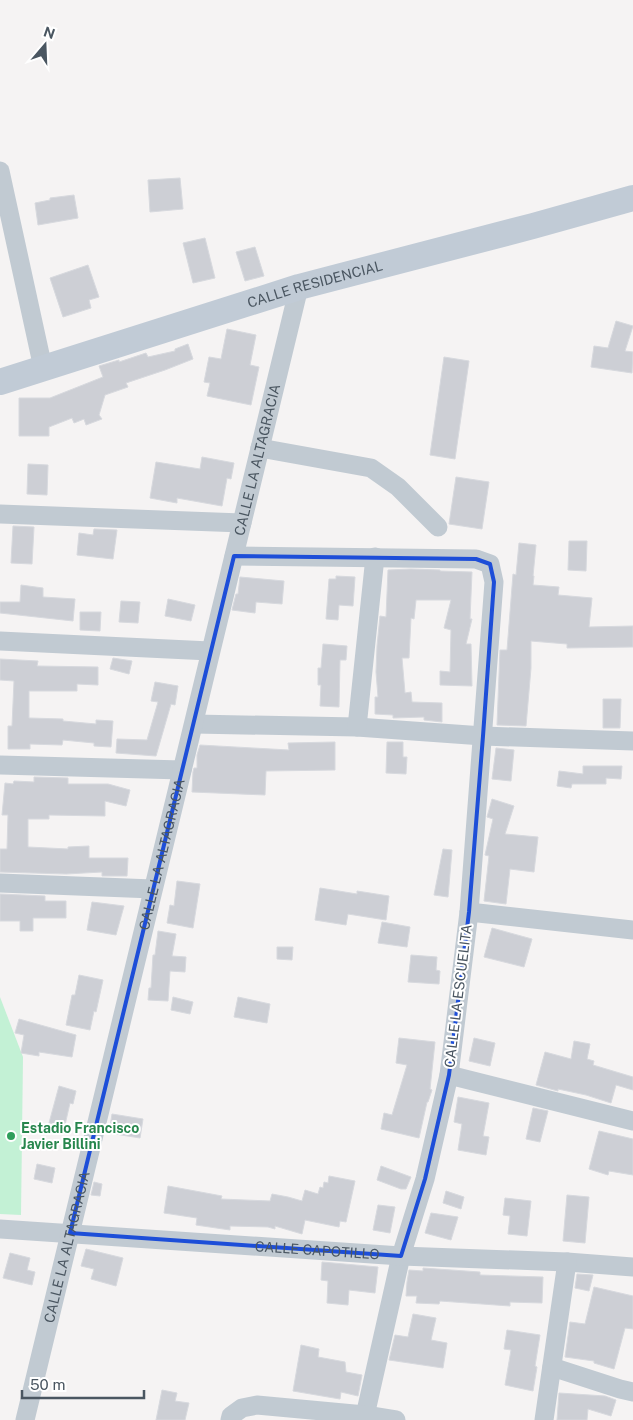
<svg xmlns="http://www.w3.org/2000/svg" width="633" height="1420" viewBox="0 0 633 1420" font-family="'Public Sans',sans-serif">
	<rect width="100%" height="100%" fill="#f5f3f3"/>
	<path fill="#c3f1d5" d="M0,997L23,1057L21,1215L0,1214Z"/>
	<path fill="#cdcfd5" stroke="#d7d9de" d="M180,178L183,209L150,212L148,180Z
		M74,195L78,218L38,225L35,203L50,200V198Z
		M205,238L215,278L193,283L183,243Z
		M255,247L264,276L245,281L236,252Z
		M88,265L99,297L89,300L91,308L63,317L50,278Z
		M616,321L633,326L625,351L633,352L632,373L591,367L594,346L608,348Z
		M227,329L256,335L250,365L259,367L251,405L207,396L210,383L204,382L209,357L221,359Z
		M188,344L193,359L165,370L126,383L128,387L105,395L99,415L102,419L86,425L84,419L74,423L72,418L49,427V436H19V398H50L103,377L99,366L119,360V362L146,353L148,357L175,351V349Z
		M444,357L469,361L455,459L430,455Z
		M202,457L234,463L231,479L227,478L222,506L177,498V503L150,498L156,462L200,469Z
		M28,464L48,465L47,495L27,494Z
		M456,477L489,482L482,529L449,524Z
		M13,526L34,527L32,564L11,563Z
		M94,529L117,530L113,559L77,555L79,533L93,535Z
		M569,541H587L586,571L568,570Z
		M519,543L536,545L533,576H534L533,585L559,587L558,595L592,598L589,627L633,626V647L567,648V644L531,641V668L526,726L497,725L500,650H507L513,574L516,575Z
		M411,569L440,570V571L472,572L470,619H472L466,644H471L472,686L440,685V671L450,672L451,630L444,628L451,600H416L414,619L411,618L409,658H402L405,693L411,692L412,702L442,703V722L424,720V717L393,718V715L375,714V697H378L376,672L377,646L380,616L386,617L388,570Z
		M336,576L355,577L353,606L339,605L338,620L326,619L329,579H336Z
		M240,577L284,581L282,604L256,602L255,613L232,610L236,594H238Z
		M21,585L43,588V597L75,599L73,621L0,613V602H20Z
		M168,599L195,605L191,621L165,616Z
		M121,601L140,602L138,623L119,622Z
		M80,612H101L100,631L80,630Z
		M323,644L347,646L346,660H340L339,707L320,706L321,685H318V668H321Z
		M113,658L132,661L129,674L110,669Z
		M0,659L38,661L37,666L98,667V685L77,684V691H29V718L63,719V721L96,724V720L113,721L111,747L94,746V743L63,740L62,745L30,744V749H8V726H12L14,681L0,680Z
		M155,682L178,686L175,705L171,704L156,756L116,753L117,739L147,740L158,702L151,701Z
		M603,699H621L620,728H603Z
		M335,742V770L266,771L265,795L192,792L193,772L194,768H197V755L200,745L289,750L288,743Z
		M387,742H403V757H407L406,774L386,773Z
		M496,748L514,750L511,781L492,779Z
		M583,766H622L621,779L606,778V784H572L571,788L557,786L559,771L583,774Z
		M34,777L68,778V784H108L130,790L126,806L105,801V816L49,815V819H28V847L68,849V847L89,846V858H128L127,876H102V872L66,874L0,872V849H7L8,815H2L5,783L13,784L14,781L34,782Z
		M492,799L514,806L505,834L538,837L534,872L510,869L506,904L484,901L489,856L485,855L493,819L487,817Z
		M443,849L452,850L448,897L434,895Z
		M177,881L200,884L193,928L167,923L170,905L174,906Z
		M320,888L357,894V891L389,896L386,920L348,914L346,925L315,920Z
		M0,894L45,896V901H66V918H33V931H20V921H0Z
		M92,902L124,906L116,935L87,930Z
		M382,922L410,927L407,947L378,943Z
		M492,928L532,939L524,967L484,957Z
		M158,931L176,934L172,956L186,957L185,972L170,971L168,1001L148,1000L149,988H151L153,955H155Z
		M277,947H293L292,960L277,959Z
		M411,955L437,957L436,970L440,971L439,984L408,982Z
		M79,975L103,980L96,1012L94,1011L90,1030L66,1025L72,995H75Z
		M173,997L193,1002L190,1014L171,1010Z
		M238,997L270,1004L267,1023L234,1017Z
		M19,1019L76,1035L72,1057L39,1052V1056L21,1053L24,1035L15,1033Z
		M399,1038L435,1042L430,1089L432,1090L428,1102H427L419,1138L381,1129L384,1113L392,1115L407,1065L396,1063Z
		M474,1038L495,1043L490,1066L469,1061Z
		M574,1041L590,1044L587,1059L594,1061L593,1065L633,1077V1090L616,1085L611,1103L586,1095L558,1089V1091L536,1085L545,1052L571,1059Z
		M59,1086L76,1091L73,1104L70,1103L65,1125L49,1123Z
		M458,1097L489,1103L483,1136L489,1137L486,1155L458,1150L462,1124L454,1122Z
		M533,1108L548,1111L540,1142L526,1139Z
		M112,1114L143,1119L140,1138L109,1133Z
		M599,1131L633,1139V1175L609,1171L608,1175L589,1169Z
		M37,1164L55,1168L52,1183L34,1179Z
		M381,1166L411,1177L406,1189H401L377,1180Z
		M329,1176L355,1181L346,1222L340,1221L339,1227L305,1220L302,1234L275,1226V1229L268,1227L230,1226V1230L196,1225L197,1218L164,1213L168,1186L222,1196L221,1199L270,1201L272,1194L288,1197L302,1201L305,1190L318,1194L320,1187L323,1188L324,1182L328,1183Z
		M94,1182L102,1184L100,1196L91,1195Z
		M446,1191L464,1197L461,1209L443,1203Z
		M567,1195L589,1197L585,1243L563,1241Z
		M505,1198L531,1201L527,1236L508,1234L510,1216L503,1215Z
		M378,1205L395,1207L390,1233L373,1230Z
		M431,1213L458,1217L451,1240L425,1233Z
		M86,1249L123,1258L116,1286L91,1279L94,1269L81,1266Z
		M10,1253L30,1258L27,1270L35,1272L32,1285L3,1278Z
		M322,1262L378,1267L375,1293L349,1290L348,1305L327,1303L328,1281L321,1280Z
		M423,1268L480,1272V1275L543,1277L542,1303L510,1302V1306L440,1301L439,1304L416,1303L417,1296H406L407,1282L409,1270L423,1271Z
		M577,1274L593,1275L589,1291L575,1288Z
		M594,1287L633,1296V1329L625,1328L614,1369L594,1363V1361L565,1357L570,1322L585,1324Z
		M413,1314L436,1318L431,1340L447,1343L443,1368L389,1360L395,1335L408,1337Z
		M507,1330L540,1335L535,1366L537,1367L533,1391L505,1385L511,1350L504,1349Z
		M301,1345L319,1349L318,1357L345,1362L346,1372L362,1375L358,1396L341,1392L340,1399L293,1391Z
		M162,1390L177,1393L175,1401L189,1403L185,1420H156Z
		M559,1393L605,1396L616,1400L611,1416L588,1409L587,1420H557Z"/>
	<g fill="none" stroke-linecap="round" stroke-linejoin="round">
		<g stroke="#c1cad2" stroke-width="19">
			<path d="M0,171L43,368"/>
			<path d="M260,448L371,468L398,487L438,527"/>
			<path d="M0,514L242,523"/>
			<path d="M234,556L476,559L490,564L494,582L469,912L449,1075L425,1179L401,1256L364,1420"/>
			<path d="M0,641L210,651"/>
			<path d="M194,724L357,727L483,736L633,741"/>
			<path d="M357,727L375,557"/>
			<path d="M0,765L182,770"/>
			<path d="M0,883L153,889"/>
			<path d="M469,912L633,930"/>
			<path d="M449,1075L633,1121"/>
			<path id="s1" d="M0,1229L401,1256L567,1262L633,1267"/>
			<path d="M552,1367L620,1389L633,1392"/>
			<path id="s2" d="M25,1420L299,287"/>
			<path d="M230,1420L231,1416L242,1408L257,1405L365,1415L396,1420"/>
			<path d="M544,1420L567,1262"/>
		</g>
		<path stroke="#c1cbd6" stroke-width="26" id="s3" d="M0,382L299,287L533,226L633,198"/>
	</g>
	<path fill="none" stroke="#1d4ed8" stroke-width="4" stroke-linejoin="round" d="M234,556L476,559L490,564L494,582L483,736L469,912L449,1075L425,1179L401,1256L70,1233Z"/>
	<circle fill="#2e9e5b" stroke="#fff" stroke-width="2" cx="11" cy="1136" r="5"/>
	<g text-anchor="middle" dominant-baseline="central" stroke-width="4" stroke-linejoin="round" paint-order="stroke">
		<g font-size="14" fill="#4a5661" stroke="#fff">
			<text stroke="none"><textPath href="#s3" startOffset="330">CALLE RESIDENCIAL</textPath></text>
			<text stroke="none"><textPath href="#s2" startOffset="988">CALLE LA ALTAGRACIA</textPath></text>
			<text stroke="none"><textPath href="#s2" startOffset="582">CALLE LA ALTAGRACIA</textPath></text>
			<text transform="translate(458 996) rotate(-83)">CALLE LA ESCUELITA</text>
			<text stroke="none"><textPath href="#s2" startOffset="178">CALLE LA ALTAGRACIA</textPath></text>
			<text stroke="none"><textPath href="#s1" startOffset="318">CALLE CAPOTILLO</textPath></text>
		</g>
		<g font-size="14" font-weight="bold" fill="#27864d" stroke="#fff" text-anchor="start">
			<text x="21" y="1128">Estadio Francisco<tspan x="21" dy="16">Javier Billini</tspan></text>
		</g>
	</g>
	<g transform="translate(45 45) rotate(19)" stroke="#ffffff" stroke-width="4" paint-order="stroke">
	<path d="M0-4L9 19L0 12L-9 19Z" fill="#4a5661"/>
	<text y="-8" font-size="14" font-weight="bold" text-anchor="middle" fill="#4a5661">N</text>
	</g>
	<path d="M22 1390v8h122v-8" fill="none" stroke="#4a5661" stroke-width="2.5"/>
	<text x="30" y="1390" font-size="15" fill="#4a5661" stroke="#ffffff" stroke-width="4" paint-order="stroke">50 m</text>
</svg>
